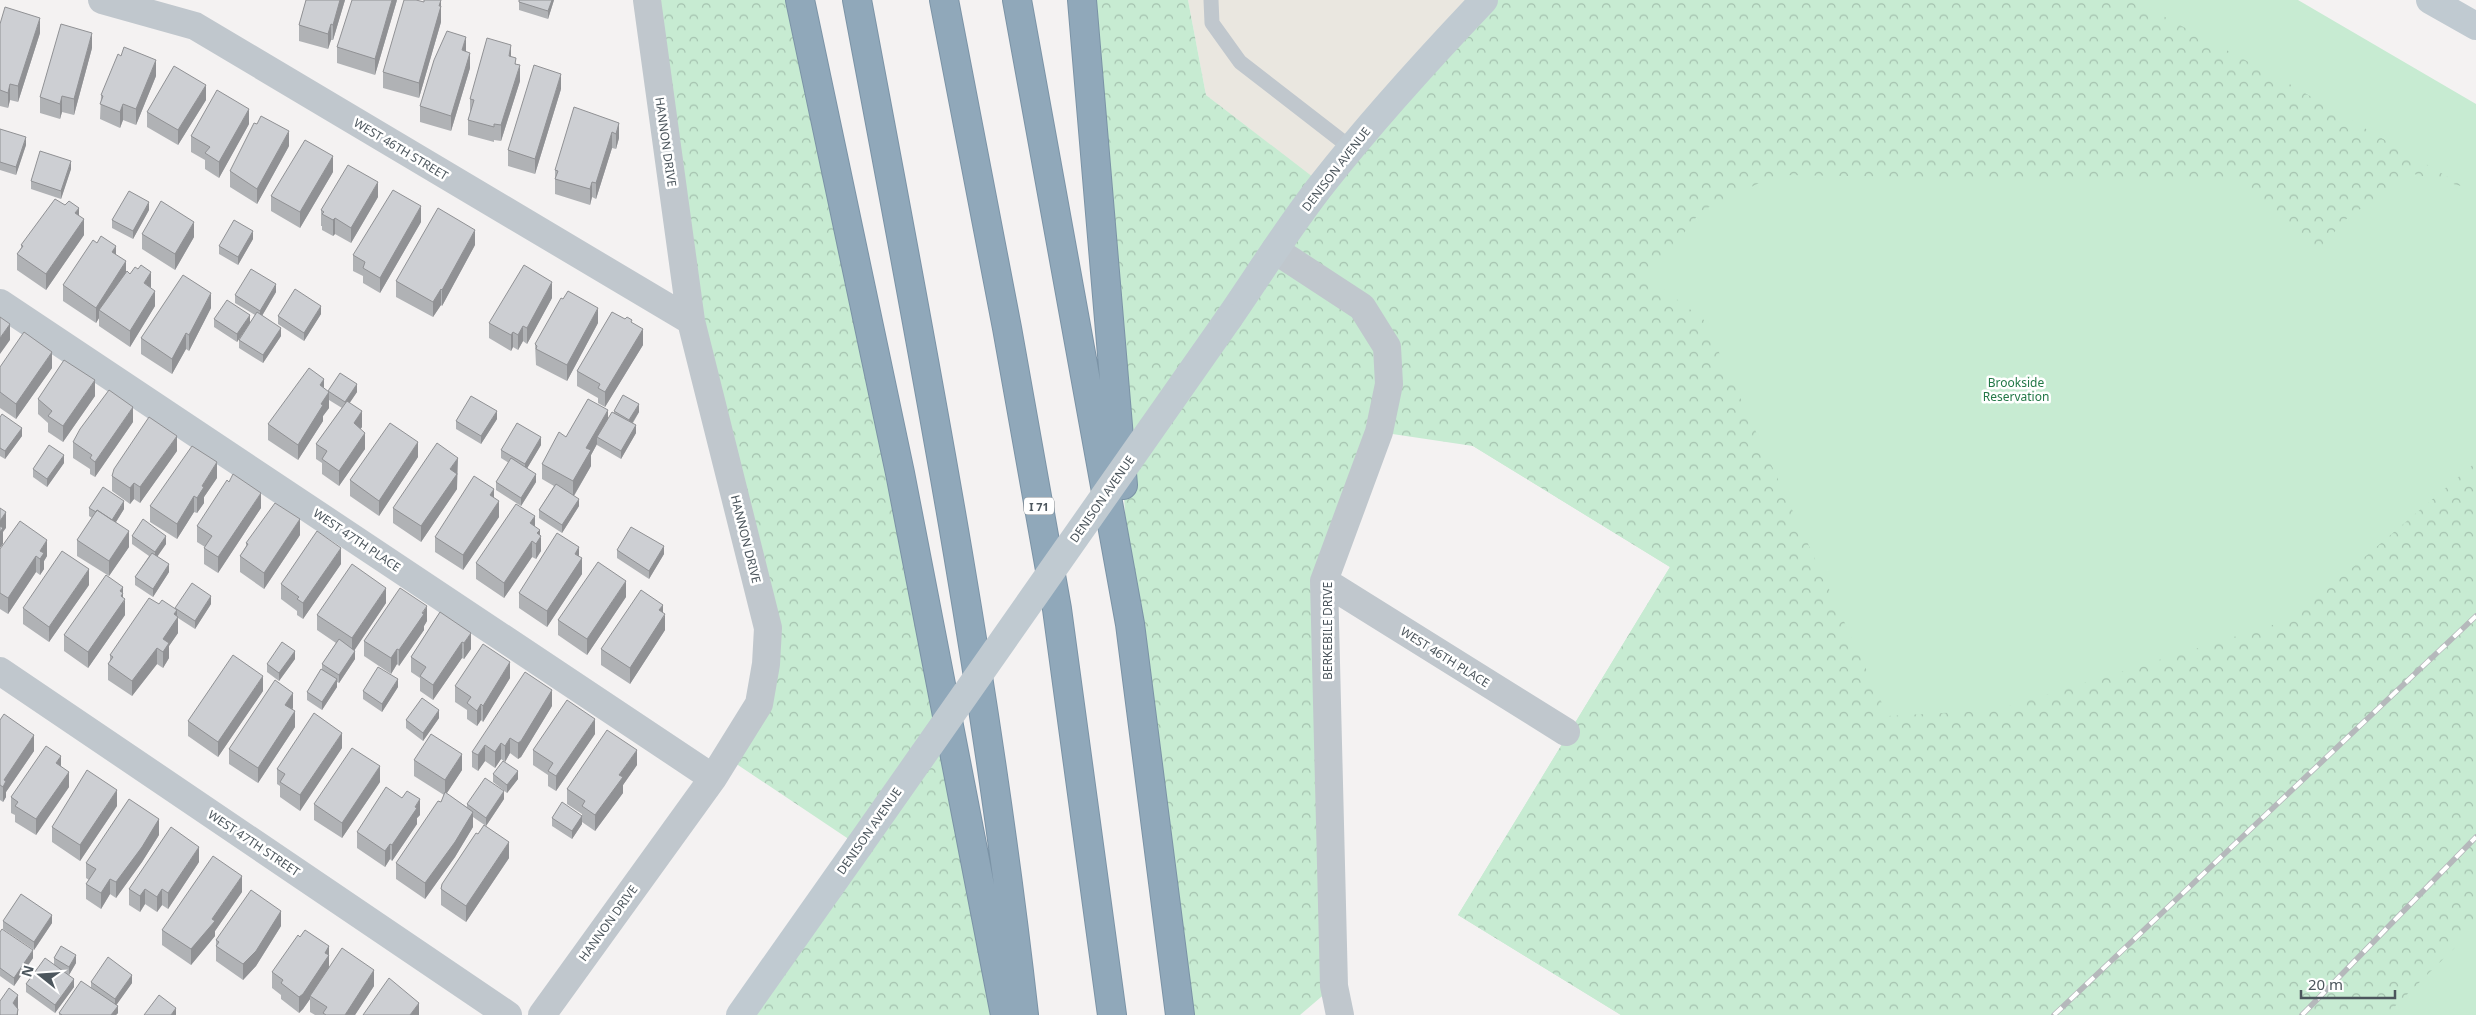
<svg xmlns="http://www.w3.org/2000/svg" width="2476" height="1015" viewBox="0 0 2476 1015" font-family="'Noto Sans',sans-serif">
	<defs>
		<pattern id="forest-crowns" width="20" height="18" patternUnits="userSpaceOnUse" patternTransform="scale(1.25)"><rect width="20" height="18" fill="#c7ebd2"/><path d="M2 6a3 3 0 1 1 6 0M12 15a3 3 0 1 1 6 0" fill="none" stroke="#a4c1ae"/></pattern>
	</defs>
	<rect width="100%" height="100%" fill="#f4f2f2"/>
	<path fill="#eae7e0" d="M1188,0H1484L1322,185L1206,95Z"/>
	<path fill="#c7ebd2" d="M1560,0H2298L2476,104V493L1909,1015H1621L1458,915L1670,567L1473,446Z
		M2476,922V1015H2382Z"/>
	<path fill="url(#forest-crowns)" d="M647,0H800L1005,1015H740L859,846L726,757L766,664L691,321Z
		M1082,0H1188L1206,95L1322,184L1484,0H2128L2150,9L2286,82L2465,187L2410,173L2385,196L2351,214L2317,251L2243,182L1776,175L1701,211L1649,278L1704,320L1888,716L1996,710L2292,619L2476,462V927L2386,1015H1621L1458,915L1670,567L1473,446L1379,432L1324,581L1334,986L1300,1015H1180L1130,624L1123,472Z"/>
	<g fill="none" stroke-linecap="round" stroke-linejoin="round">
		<g stroke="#7b93a6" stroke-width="30">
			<path id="highway" d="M800,0L900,473L1005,1015
				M857,0C920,337 986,674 1024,1015
				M944,0L1007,328L1057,609L1112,1015
				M1017,0L1130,624L1180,1015
				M1082,0L1123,485"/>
		</g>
		<path stroke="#c0c7cd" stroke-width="15" d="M1211,0L1212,23L1240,62L1351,148"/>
		<path stroke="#c0c7cd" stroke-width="28" d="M102,0L195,26L691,321
			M1275,250L1362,307L1387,347L1389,384L1379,432L1324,581L1334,986L1340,1015
			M0,303L713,778
			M1324,581L1566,732
			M0,671L508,1015
			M542,1015L713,778L759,704L766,664L768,628L691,321L647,0"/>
		<path stroke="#c0cad1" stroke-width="28" d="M2430,0L2476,26
			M1229,318C1260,273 1289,226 1323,183C1373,119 1428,59 1484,0
			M740,1015L859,846"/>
		<use href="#highway" stroke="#90a8ba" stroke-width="28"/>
		<g stroke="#b5b8bb" stroke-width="5.5">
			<path id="rail" d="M2054,1015L2476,616
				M2302,1015L2476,837"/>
		</g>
		<use href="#rail" stroke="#fff" stroke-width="4" stroke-dasharray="11" stroke-linecap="butt"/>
		<path stroke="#c0cad1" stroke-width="28" d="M859,846L1229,318"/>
	</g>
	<path fill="#b0b2b5" d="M306,0H345L333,40H331L328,49L299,41V25Z
		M397,0L375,75L337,63V47Z
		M441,0V22L419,98L383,88V72L424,2Z
		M519,0H554L548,19L519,10Z
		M0,24L40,33L18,102L10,100L8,108L0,106Z
		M92,48L74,115L62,112L60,119L40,113V97Z
		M466,52L470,68L451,131L420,122V106Z
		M511,57L516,64L520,81L501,141L494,140V142L468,135V120L470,113V99Z
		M156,76L136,125L123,120L120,128L100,119L101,95Z
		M561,89L535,174L508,166V150Z
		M206,100L178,145L147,127V112Z
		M619,123V138L616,149L612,148L596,199L592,197L590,205L555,194V170Z
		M249,124L219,178L205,169V160L191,152V136Z
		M0,129L26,145L16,175L0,170Z
		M289,146L257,204L230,187V171Z
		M71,169L61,199L31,189V181Z
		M333,172L300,228L271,211V196Z
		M378,197L351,243L335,234L333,236L322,230V226H321V210Z
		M149,210L133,239L112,228V220Z
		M79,215L84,235L46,290L17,270V254L21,248V245Z
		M421,222L380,293L363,283V276L353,271V255Z
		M142,234L194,237L175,270L142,249Z
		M253,239L238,265L219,254V246Z
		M97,243L116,255L126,273L151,288L155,306L130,347L99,326V318L96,323L63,301V285Z
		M475,245L442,306L441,305L433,317L396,297V281Z
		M276,292L262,316L281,336L263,363L239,348V340L255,315L235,303V295Z
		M552,298L527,344L523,341L518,350L513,347L511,351L489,338V323Z
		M211,308L189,351L186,349L172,374L141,354V338Z
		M321,314L304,341L278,324V316Z
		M214,319L250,323L237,342L214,327Z
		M598,323L567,381L536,365L535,344Z
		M632,323L643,345L605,407L598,403V398L577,386V371Z
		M0,367L52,368L16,419L0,408Z
		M328,391L357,392L349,403L362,427L360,429L365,449L339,486L322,474V463L316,459V444L342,408L329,400V408L323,416V421L298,460L268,440V424Z
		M95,396L63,442L48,432V423L38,414V399Z
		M614,411L639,412L633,423L636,433L621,459L597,445V444L591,455V466L574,496L579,506L562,533L539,518V510L554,486L542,479V464L566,437L608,420L614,412Z
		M0,417L22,436L5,459L0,456Z
		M497,419L481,444L456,429V421Z
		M133,422L95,477L90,474V469L73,458V442Z
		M541,445L527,468L536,482L521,506L496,490V482L509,463L501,458V450Z
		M177,451L140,503L134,499L130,504L112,491V476Z
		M418,457L379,516L350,496V480Z
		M64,463L47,487L33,477V469Z
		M458,473L457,475V489L421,542L393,523V508Z
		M217,478L204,497V503L197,513L194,512L177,539L150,522V506Z
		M494,498L499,517L463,570L435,552V537Z
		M89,508L124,509L116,522L129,547L109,576L77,556V540L92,518L89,516Z
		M261,508L218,573L204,564V548L205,547L197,542V526Z
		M300,535L264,589L240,572V556L246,546V543Z
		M540,535L541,551L536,559L532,557L504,598L476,579V563Z
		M132,536L166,544L157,556L169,572L153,597L135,585V577L149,556L132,544Z
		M0,549L47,556L44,561V569L40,575L36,572L8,614L0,609Z
		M617,550L664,554L649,579L617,558Z
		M579,557L582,574L547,627L519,608V593Z
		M341,564L303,619L297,615V611L281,599V584Z
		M89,585L49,642L23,624V608Z
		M123,587V598L125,615L88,668L64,651V635Z
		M626,597L587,655L558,635V620Z
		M386,603L354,650L355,659L339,683L337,682V687L322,710L307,700V692L322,669V664L336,643L317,630V615Z
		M159,604L175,609L211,604L195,629L178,618V633L169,646V658L163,668L157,664L132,696L108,680V664L110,660V655Z
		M440,612L471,649L464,659L462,658L433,700L420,691V678L411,672V657Z
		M663,613L665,630L630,684L601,665V649Z
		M427,621L424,626V630L399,666L397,664L391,674L364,656V641Z
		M295,659L279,681L267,672V664Z
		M510,678L483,722L481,720L477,726L467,719V710L455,702V686Z
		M398,687L382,712L363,699V691Z
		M263,691L218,757L188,736V721Z
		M552,706L521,757L518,759L510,753L505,762L501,759L495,768L485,761L478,771L472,767V752Z
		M293,708L292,710L295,727L258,783L229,764V749Z
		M439,718L423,741L406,728V720Z
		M0,720L34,751L6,792V797L3,802L0,800Z
		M595,734L556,791L548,786V775L533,765V750Z
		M342,748L300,811L280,797V786L277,784V769Z
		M414,760L462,770L446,794L467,807V804L504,799L486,826L473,817V827L455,857L425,899L396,879V863L441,802L444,795L414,776Z
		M637,765L623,785V793L595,831L582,822V824L572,839L552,826V818L582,815V814L567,804V789Z
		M61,766L69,787L36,835L15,822V815L11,813V797Z
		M493,774L518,779L507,793L493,782Z
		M380,782L342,838L314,820V804Z
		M402,798L420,815L417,818V824L392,861L390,859L385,867L357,848V832Z
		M117,806L80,861L52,842V827Z
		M478,834L509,858L466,922L441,905V889Z
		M159,835L142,862L116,898L110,894L101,909L86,899V884L89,880L86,878V863Z
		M199,862L168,909L162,905L157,912L145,904L140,912L129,905V889Z
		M242,892L215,931V936L191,965L162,945V930Z
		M3,921L52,923L34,950L3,929Z
		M281,926L256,966L243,980L216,961V940Z
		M0,932L33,958L14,986L0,976Z
		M300,937L329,946V967L374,986L355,1015H315L310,1012V999L303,1009L299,1013L281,999V995L272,988V972Z
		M54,958L76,963L69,975L74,987L55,1013L26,992V984L54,965Z
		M91,982L132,983L116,1005L118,1013L116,1015H59V1013L91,987Z"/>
	<path fill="#909194" d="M340,0H345L333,40V25Z
		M392,0H397L375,75V59Z
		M441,0V22L419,98V83L439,6Z
		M552,0H554L548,19V11Z
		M40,18V33L18,102V86Z
		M331,24V40L328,49V34Z
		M92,33V48L74,115V99Z
		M466,37V52L462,50Z
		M511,45V61L509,56Z
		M470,53V68L451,131V116Z
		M156,60V76L136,125V109Z
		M520,65V81L501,141V125Z
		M561,74V89L535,174V159Z
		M10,84V100L8,108V93Z
		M206,85V100L178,145V130Z
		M62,96V112L60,119V104Z
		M123,104V120L120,128V112Z
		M249,109V124L219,178V162Z
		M619,123V138L616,149V134Z
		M289,131V146L257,204V189Z
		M612,132V148L596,199V183Z
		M26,137V145L16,175V167Z
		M333,156V172L300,228V212Z
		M71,161V169L61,199V191Z
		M378,182V197L351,243V228Z
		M592,182V197L590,205V189Z
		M149,202V210L133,239V231Z
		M421,206V222L380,293V278Z
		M79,208V223L75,213Z
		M335,218V234L333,236V220Z
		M84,219V235L46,290V274Z
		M194,222V237L175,270V254Z
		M475,230V245L442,306V290Z
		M253,231V239L238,265V257Z
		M116,246V262L112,252Z
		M126,261V277L99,310V318L96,323V308Z
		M151,272V288L144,283Z
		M552,282V298L527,344V328Z
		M276,284V292L260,319V311Z
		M441,289V305L433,317V302Z
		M155,291V306L130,347V331Z
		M211,293V308L189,351V335Z
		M321,306V314L304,341V333Z
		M598,308V323L567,381V365Z
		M250,315V323L237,342V334Z
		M10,324V340L0,354V338Z
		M523,326V341L518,350V335Z
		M281,328V336L263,363V355Z
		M643,329V345L605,407V392Z
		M513,332V347L511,351V335Z
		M186,333V349L172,374V359Z
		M52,352V368L16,419V404Z
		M324,379V394L320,385Z
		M95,380V396L63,442V426Z
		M357,384V392L345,410V402Z
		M329,392V408L323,416V421L298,460V445L321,404Z
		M639,404V412L629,428V420Z
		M133,407V422L95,477V462Z
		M608,410V426L597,437V444L591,455V466L573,497V481L586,448Z
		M362,411V427L354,439V423Z
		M497,411V419L481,444V436Z
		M636,425V433L621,459V451Z
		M22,428V436L5,459V451Z
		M365,433V449L339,486V471Z
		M177,436V451L140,503V487Z
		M541,437V445L525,472V464Z
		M418,442V457L379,516V501Z
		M64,455V463L47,487V479Z
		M458,458L457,489L421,542V526L450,469Z
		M217,462V478L204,497V503L197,513V498L202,486Z
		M536,474V482L521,506V498Z
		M134,483V499L130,504V488Z
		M494,489V505L490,495Z
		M261,493V508L218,573V557Z
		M194,496V512L177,539V524Z
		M579,499V506L562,533V525Z
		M124,501V509L111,530V522Z
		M499,501V517L463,570V555Z
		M6,512V528L3,532V544L0,548V521Z
		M535,516V532L530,523Z
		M300,519V535L264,589V573Z
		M540,530V538L541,536V551L536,559V544L537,533Z
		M129,531V547L109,576V561Z
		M166,536V544L155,560V552Z
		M47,540V556L44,561V569L40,575V551Z
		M532,541V557L504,598V583Z
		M664,546V554L649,579V571Z
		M579,547V562L582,558V574L547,627V611L575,554Z
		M341,548V564L303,619V603Z
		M36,556V572L8,614V598Z
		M169,564V572L153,597V589Z
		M89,569V585L49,642V627Z
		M626,581V597L587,655V639Z
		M123,587V603L125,599V615L88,668V652Z
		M386,588V603L352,654V638Z
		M211,596V604L195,629V621Z
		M663,605V618L665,614V630L630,684V668L659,610Z
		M427,606V621L424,626V630L399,666V650Z
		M177,610V619L178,617V633L169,646V658L163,668V639L174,614Z
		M471,633V649L464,659V643Z
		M462,642V658L433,700V685Z
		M157,648V664L132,696V681Z
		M397,649V664L391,674V658Z
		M295,651V659L279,681V673Z
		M355,651V659L339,683V675Z
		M510,662V678L483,722V706Z
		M263,676V691L218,757V742Z
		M337,679V687L322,710V702Z
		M398,679V687L382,712V704Z
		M552,690V706L521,757L518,759V743Z
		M293,693V708L285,720V705Z
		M481,704V720L477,726V711Z
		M439,710V718L423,741V733Z
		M295,711V727L258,783V768Z
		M595,719V734L556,791V776Z
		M342,733V748L300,811V795Z
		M34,735V751L6,792V797L3,802V787L4,780Z
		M510,738V753L505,762V746Z
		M501,743V759L495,768V752Z
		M485,745V761L478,771V755Z
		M637,750V765L623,785V793L595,831V815L619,775Z
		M462,754V770L445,796V780Z
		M61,756V771L56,763Z
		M380,766V782L342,838V823Z
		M518,771V779L507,793V785Z
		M69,772V787L36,835V819Z
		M117,790V806L80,861V845Z
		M504,791V799L486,826V818Z
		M420,799V815L417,818V824L392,861V845L415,807Z
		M473,812V827L455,857L425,899V883Z
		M582,816V824L572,839V831Z
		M159,819V835L142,862L116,898V882Z
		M509,842V858L466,922V906Z
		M390,844V859L385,867V851Z
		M199,847V862L168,909V893Z
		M242,876V892L215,931V936L191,965V949Z
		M110,879V894L101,909V893Z
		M145,889V904L140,912V896Z
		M162,889V905L157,912V897Z
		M281,911V926L256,966L243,980V964Z
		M52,915V923L34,950V942Z
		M329,946V971L310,996V999L303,1009L299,1013V997Z
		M33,950V958L14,986V978Z
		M76,955V963L69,975V967Z
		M374,970V986L355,1015H345Z
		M132,975V983L115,1007V999Z
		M74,979V987L55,1013V1005Z
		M18,995V1015H17L13,1003Z
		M419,1003V1015H410Z
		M118,1006V1013L116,1015H111Z
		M176,1008V1015H171Z"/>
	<path fill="#cdcfd3" stroke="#909194" d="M306,0H340L333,25L331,24L328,34L299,25Z
		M352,0H392L375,59L337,47Z
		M404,0H416L424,2V0H441L439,6H441L419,83L383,72Z
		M519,0H552L548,11L519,2Z
		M5,7L40,18L18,86L10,84L8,93L0,90V24Z
		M61,24L92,33L74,99L62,96L60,104L40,97Z
		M447,31L466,37L462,50L470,53L451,116L420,106L434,60Z
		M487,38L511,45L509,56L516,58L515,64L520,65L501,125L494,124V127L468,120L474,100L470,99Z
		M124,47L156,60L136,109L123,104L120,112L100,104L103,96L101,95L118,54L121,56Z
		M534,65L561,74L535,159L508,150Z
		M174,66L206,85L178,130L147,112Z
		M217,90L249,109L219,162L205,153L210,147L191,136Z
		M574,107L619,123L616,134L612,132L596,183L592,182L590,189L555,179L558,171L555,170Z
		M261,116L289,131L257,189L230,171L254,123L257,124Z
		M0,129L26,137L16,167L0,162Z
		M305,140L333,156L300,212L271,196Z
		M40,151L71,161L61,191L31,181Z
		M348,165L378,182L351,228L335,218L333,220L322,214L324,212L321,210Z
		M393,190L421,206L380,278L363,268L365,262L353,255Z
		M129,191L149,202L133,231L112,220Z
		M55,199L65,205L69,201L79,208L75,213L84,219L46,274L17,254L23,246L21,245Z
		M161,201L194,222L175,254L142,234Z
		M438,208L475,230L442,290L441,289L433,302L396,281Z
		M234,220L253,231L238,257L219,246Z
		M101,236L116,246L112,252L126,261L96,308L63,285L93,240L97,243Z
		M141,265L151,272L144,283L155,291L130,331L99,310L127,271L130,274L135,267L138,269Z
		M524,265L552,282L527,328L523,326L518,335L513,332L511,335L489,323Z
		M251,269L276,284L260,311L235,295Z
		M183,275L211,293L189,335L186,333L172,359L141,338Z
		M295,289L321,306L304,333L278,316Z
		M568,291L598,308L567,365L536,349L537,346L535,344L561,298L563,299Z
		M227,300L250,315L237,334L214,319Z
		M257,312L281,328L263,355L239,340Z
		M612,312L625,319L627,317L632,320L631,322L643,329L605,392L598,388L600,384L577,371Z
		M0,317L10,324L0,338Z
		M24,332L52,352L16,404L0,392V367Z
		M64,360L95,380L63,426L48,416L52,411L38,399Z
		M309,368L324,379L320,385L329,392L321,404L323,405L298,445L268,424Z
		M340,373L357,384L345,402L328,391Z
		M109,390L133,407L95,462L90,458L92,455L73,442L80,429Z
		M623,395L639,404L629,420L614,411Z
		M471,396L497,411L481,436L456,421Z
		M588,399L608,410L586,448L591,450L573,481L542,464L559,432L566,437Z
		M347,401L362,411L354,423L365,433L339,471L322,459L327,451L316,444Z
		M612,412L636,425L621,451L597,437Z
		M2,414L22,428L5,451L0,448V417Z
		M149,417L177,436L140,487L134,483L130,488L112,476L114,469Z
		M390,423L418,442L379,501L350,480Z
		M517,423L541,437L525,464L501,450Z
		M437,443L458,458L450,469L457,474L421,526L393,508Z
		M49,445L64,455L47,479L33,469Z
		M192,446L217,462L202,486L204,487L197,498L194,496L177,524L150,506Z
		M511,458L536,474L521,498L496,482Z
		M233,474L261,493L218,557L204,548L212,536L197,526L227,480L229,482Z
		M474,476L494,489L490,495L499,501L463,555L435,537Z
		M556,484L579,499L562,525L539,510Z
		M103,487L124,501L112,520L97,510L96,512L89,508Z
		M275,503L300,519L264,573L240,556L248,544L246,543Z
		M516,504L535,516L530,523L540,530L537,533L541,536L536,544L532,541L504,583L476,563Z
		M0,508L6,512L0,521Z
		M97,510L129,531L109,561L77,540Z
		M143,519L166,536L155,552L132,536Z
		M20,521L47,540L40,551L44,553L40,559L36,556L8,598L0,593V549Z
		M0,526L3,528L0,532Z
		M631,527L664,546L649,571L617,550Z
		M317,531L341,548L303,603L297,599L299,597L281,584Z
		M557,533L579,547L575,554L582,558L547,611L519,593Z
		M62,551L89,569L49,627L23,608Z
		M152,553L169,564L153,589L135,577Z
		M598,562L626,581L587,639L558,620Z
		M352,564L386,588L352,638L317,615Z
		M106,575L123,587L120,591L123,593L121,596L125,599L88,652L64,635Z
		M192,583L211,596L195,621L175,608Z
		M400,588L427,606L422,613L424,614L399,650L397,649L391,658L364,641Z
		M641,590L663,605L659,610L665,614L630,668L601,649Z
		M149,598L159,604L162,600L177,610L174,614L178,617L163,639L169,643L163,652L157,648L132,681L108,664L113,657L110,655Z
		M440,612L471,633L464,643L462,642L433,685L420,676L426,667L411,657Z
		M339,639L355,651L339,675L322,664Z
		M282,642L295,651L279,673L267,664Z
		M483,644L510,662L483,706L481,704L477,711L467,703L471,697L455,686Z
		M233,655L263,676L218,742L188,721Z
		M378,667L398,679L382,704L363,691Z
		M321,669L337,679L322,702L307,692Z
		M525,672L552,690L521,741L518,743L510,738L505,746L501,743L495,752L485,745L478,755L472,752Z
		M275,680L293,693L285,705L295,711L258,768L229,749Z
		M422,698L439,710L423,733L406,720Z
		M567,700L595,719L556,776L548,771L553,763L533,750Z
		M314,713L342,733L300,795L280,782L285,774L277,769Z
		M4,714L34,735L4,780L6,781L3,787L0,785V720Z
		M607,730L637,750L619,775L623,777L595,815L582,806L585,801L567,789Z
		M431,734L462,754L445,780L414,760Z
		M46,746L61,756L56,763L69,772L36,819L15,806L18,802L11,797Z
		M352,748L380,766L342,823L314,804Z
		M503,761L518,771L507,785L493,774Z
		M87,770L117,790L80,845L52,827Z
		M485,778L504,791L486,818L467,804Z
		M386,787L402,798L407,791L420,799L415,807L417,808L392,845L390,844L385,851L357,832Z
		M445,792L473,812L455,842L425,883L396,863L438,801L441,802Z
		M129,799L159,819L142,847L116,882L110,879L101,893L86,884L96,869L86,863Z
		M562,802L582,816L572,831L552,818Z
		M484,825L509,842L466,906L441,889L442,884L476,833L478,834Z
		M171,827L199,847L168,893L162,889L157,897L145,889L140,896L129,889Z
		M213,856L242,876L212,919L215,921L191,949L162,930Z
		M251,890L281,911L256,951L243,964L216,946L219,942L216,940Z
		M21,894L52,915L34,942L3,921Z
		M2,929L33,950L14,978L0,968V932Z
		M305,930L329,946L325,953L329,955L303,994L299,997L281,983L283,980L272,972L298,935L300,937Z
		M61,946L76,955L69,967L54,958Z
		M342,948L374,970L345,1015H326L323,1013L327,1007L310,996Z
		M108,957L132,975L115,999L91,982Z
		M45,958L74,979L55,1005L26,984Z
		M389,978L419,1003L410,1015H363Z
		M81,981L118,1006L111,1015H62L59,1013Z
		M9,988L18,995L13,1003L18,1009L17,1015H0V1001Z
		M159,995L176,1008L171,1015H144Z"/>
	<g text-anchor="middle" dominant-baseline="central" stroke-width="5" stroke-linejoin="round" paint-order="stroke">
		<rect fill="#fff" stroke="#82898e" stroke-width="1" x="1024" y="497.5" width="30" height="17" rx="4"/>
		<g font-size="11" font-weight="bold" fill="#4c565d">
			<text x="1039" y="506">I 71</text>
		</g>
		<g font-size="12" fill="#4c565d" stroke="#fff">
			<text transform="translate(666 142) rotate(82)">HANNON DRIVE</text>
			<text transform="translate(401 149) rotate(31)">WEST 46TH STREET</text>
			<text transform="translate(1336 169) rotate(-52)">DENISON AVENUE</text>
			<text transform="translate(1102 499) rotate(-55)">DENISON AVENUE</text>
			<text transform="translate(746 539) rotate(76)">HANNON DRIVE</text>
			<text transform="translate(357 540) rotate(34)">WEST 47TH PLACE</text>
			<text transform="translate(1327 631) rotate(-90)">BERKEBILE DRIVE</text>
			<text transform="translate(1445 657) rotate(32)">WEST 46TH PLACE</text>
			<text transform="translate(869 831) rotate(-55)">DENISON AVENUE</text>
			<text transform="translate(254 843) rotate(34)">WEST 47TH STREET</text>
			<text transform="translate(608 923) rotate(-54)">HANNON DRIVE</text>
		</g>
		<g font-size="12" fill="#237847" stroke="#fff">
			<text x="2016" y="382">Brookside<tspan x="2016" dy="14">Reservation</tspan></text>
		</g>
	</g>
	<g transform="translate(40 975) rotate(287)" stroke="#ffffff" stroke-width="4" paint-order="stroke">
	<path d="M0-4L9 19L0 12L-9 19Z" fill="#4c565d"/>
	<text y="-8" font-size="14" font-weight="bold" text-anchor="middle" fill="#4c565d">N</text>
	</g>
	<path d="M2301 990v8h94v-8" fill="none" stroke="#4c565d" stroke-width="2.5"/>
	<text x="2308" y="990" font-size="15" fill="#4c565d" stroke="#ffffff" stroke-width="4" paint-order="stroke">20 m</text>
</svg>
